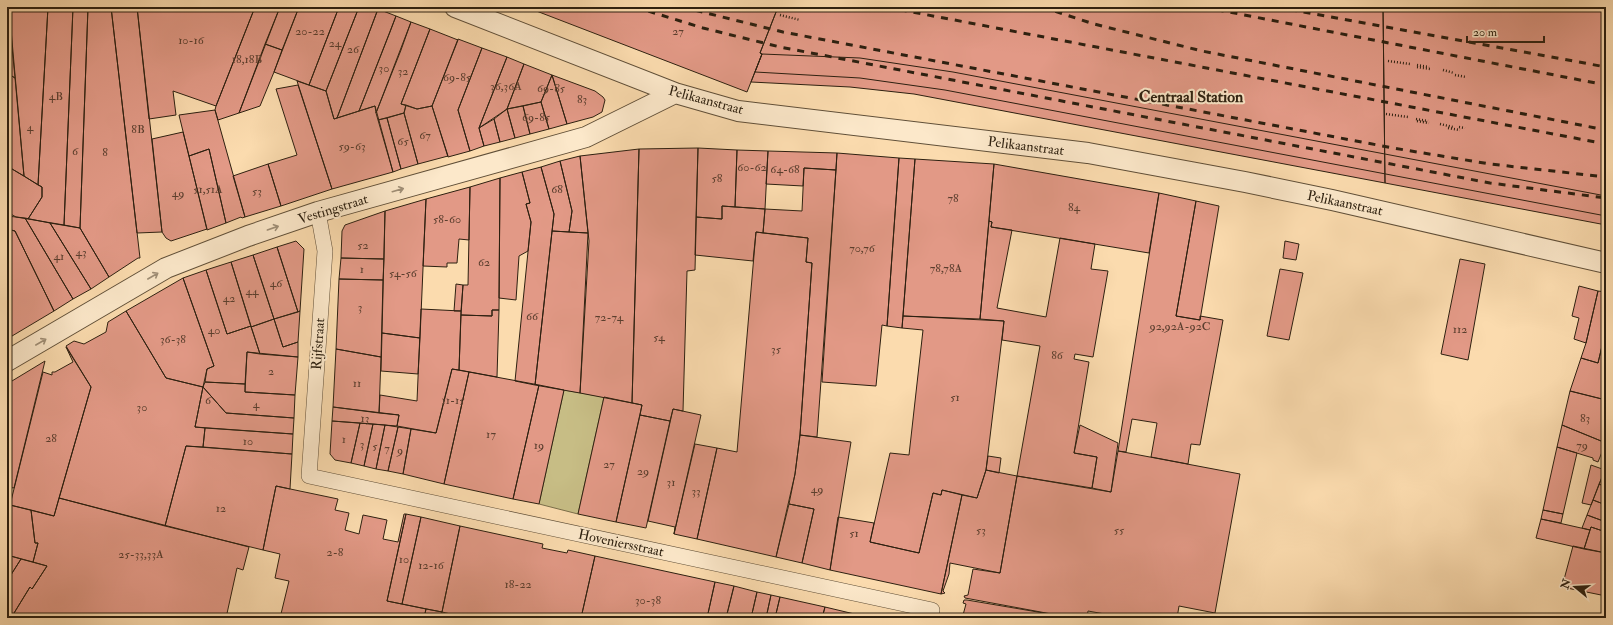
<svg xmlns="http://www.w3.org/2000/svg" width="1613" height="625" viewBox="0 0 1613 625" font-family="'IM FELL Double Pica',serif">
	<rect width="100%" height="100%" fill="#fbdbae"/>
	<filter id="stains"><feTurbulence type="fractalNoise" baseFrequency=".005" numOctaves="4"/><feColorMatrix values="0 0 0 0 .2 0 0 0 0 .09 0 0 0 0 .02 0 0 0 .5 -.17"/></filter>
	<radialGradient id="worn" r=".72"><stop offset=".6" stop-color="#630" stop-opacity="0"/><stop offset="1" stop-color="#630" stop-opacity=".3"/></radialGradient>
	<path fill="#c7bd85" stroke="#7a6e4a" d="M564,390L604,397L578,514L539,504Z"/>
	<path fill="#e29986" stroke="#2d2010" d="M7,7H9L10,18L7,16Z
		M9,7H48L38,185L24,176Z
		M48,7H73L64,225L28,219L42,197V187L38,185Z
		M73,7H88L80,228L64,225Z
		M88,7H111L140,258H138L109,277L80,228Z
		M111,7H137L162,232L137,233Z
		M137,7H255L216,106L173,91L176,115L149,119Z
		M255,7H280L239,113L218,120L215,110L216,106Z
		M280,7H299L282,50L265,44Z
		M299,7H339L309,85L274,72Z
		M339,7H359L326,91L309,85Z
		M359,7H372L378,9L337,118L334,119L326,91Z
		M526,7H778L760,53L762,54L747,92Z
		M778,7H1383L1385,183L914,94L850,87L751,82L762,54L760,53Z
		M1383,7H1606V225L1385,183Z
		M378,9L396,16L390,32L359,111L337,118Z
		M7,16L10,18L12,47L7,44Z
		M396,16L411,22L401,50L376,113L375,106L359,111Z
		M411,22L430,29L401,104L406,105L404,113L378,120L376,113Z
		M430,29L458,40L432,106L417,109L401,104Z
		M458,39L482,48L458,110L470,151L448,157L432,106Z
		M7,44L12,47L15,78L7,73Z
		M265,44L282,50L274,72L260,106L239,113Z
		M482,48L507,57L479,128L484,146L470,151L458,110Z
		M762,54L860,58L953,72L1606,196V216L945,90L860,78L755,72Z
		M507,57L524,64L507,109L479,128Z
		M524,64L552,75L541,102L507,109Z
		M7,73L15,78L24,176L7,166Z
		M552,75L595,91L603,97L605,100L602,112L593,117L567,124Z
		M552,75L567,124L549,129L541,102Z
		M297,81L326,91L334,119L375,106L393,172L332,189Z
		M298,85L332,189L281,206L268,164L297,155L276,89Z
		M541,102L549,129L530,134L523,106Z
		M406,105L417,109L432,106L448,156L418,164L404,113Z
		M523,106L530,134L515,138L507,109Z
		M507,109L515,138L500,142L494,119Z
		M215,110L245,217L242,218L241,217L226,223L209,149L189,156L179,115Z
		M404,113L418,164L401,169L387,118Z
		M387,118L401,169L393,172L378,120Z
		M494,119L500,142L484,146L479,128Z
		M183,132L207,229L171,241L166,238L162,232L152,139Z
		M698,148L695,270L687,271L683,411L673,409L670,421L640,415L642,405L632,403L639,149Z
		M698,148L737,150L735,207L722,206V219L696,217Z
		M209,149L226,223L207,230L189,156Z
		M639,149L632,403L580,393L589,241L580,156Z
		M737,150L768,151L765,209L735,207Z
		M768,151L837,153L836,170L804,168L803,186L766,184Z
		M837,153L899,158L887,326L882,325L876,386L822,382Z
		M580,156L588,233L569,232L572,211L560,161Z
		M899,158L915,159L902,328L887,326Z
		M915,159L994,164L980,319L903,316Z
		M560,161L572,211L569,232L552,231L554,214L541,167Z
		M268,164L281,206L245,217L233,176Z
		M994,164L1159,193L1149,253L991,227L992,222L989,221Z
		M7,166L42,187V197L28,219L16,217L7,212Z
		M541,167L554,214L535,385L515,381L531,222L526,204L530,203L522,172Z
		M804,168L836,170L817,437L800,435L812,263L806,262L808,238L763,233L765,209L802,211Z
		M522,172L530,203L526,204L531,222L528,251L519,256L516,300L499,298L500,178Z
		M500,178L499,310H492V316L461,315L463,285H468L470,187Z
		M470,187L469,240L459,239L457,263H447V267L423,266L426,199Z
		M1159,193L1196,201L1176,316L1200,320V316L1223,320L1200,445L1191,444L1188,464L1151,457L1157,423L1132,419L1126,452L1118,451Z
		M426,199L420,338L382,333L385,211Z
		M1196,201L1219,206L1200,320L1176,316Z
		M722,206L765,209L763,233L756,232L753,261L695,255L696,217L722,219Z
		M385,211L384,259L341,258L342,231L345,225Z
		M7,216L25,218L73,299L54,311L15,231L7,229Z
		M25,218L50,223L91,289L73,299Z
		M989,221L992,222L991,227L1012,230L997,308L1046,317L1060,238L1095,244L1091,269L1108,271L1093,357L1075,354L1074,359L1089,362L1074,453L1097,457L1092,488L1017,476L1040,346L1002,340L1004,321L980,319Z
		M50,223L80,228L109,277L91,289Z
		M7,229L15,231L54,311L7,339Z
		M552,231L588,233L580,393L535,385Z
		M756,232L808,238L806,262L812,263L800,435L795,474L776,557L697,539L717,448L737,452Z
		M296,241L304,249L300,311L298,312L277,247Z
		M1285,241L1299,244L1296,260L1283,258Z
		M277,247L298,312L274,319L253,255Z
		M253,255L274,319L251,327L231,262Z
		M341,258L384,259L383,280L339,279Z
		M1460,259L1485,264L1468,360L1441,354Z
		M231,262L251,326L227,334L206,270Z
		M1280,269L1303,273L1289,340L1267,336Z
		M206,270L227,334L251,326L260,354L247,352L245,384L205,382L207,369L214,366L183,278Z
		M183,278L214,366L207,369L203,387L166,378L126,311Z
		M339,279L383,280L381,357L336,349Z
		M456,284L463,285L461,311H454Z
		M1579,286L1598,291L1586,343L1574,339L1579,318L1572,316Z
		M1598,291L1606,292V329L1598,363L1581,358L1586,343Z
		M421,309L461,311L459,370L452,369L436,433L397,426L399,415L379,413L380,395L417,401Z
		M492,310H499L497,377L459,370L461,315L492,316Z
		M126,311L166,378L203,387L195,427L205,428L203,447L186,446L165,526L59,498L91,387L66,346L74,341L84,344L106,332L108,322Z
		M300,311L298,342L283,347L274,319Z
		M903,316L1004,321L986,470L977,498L942,490L941,495L933,493L919,553L870,542L890,453L909,455L923,330L902,328Z
		M274,319L283,347L298,342V357L260,354L251,327Z
		M1606,329V400L1570,391L1581,358L1598,363Z
		M382,333L420,338L418,374L381,371Z
		M66,347L91,387L54,516L10,505L43,372L52,375V372H55L73,362Z
		M336,349L381,357L379,413L333,407Z
		M247,352L298,357L295,395L245,392Z
		M45,361L14,488L7,487V384Z
		M452,369L469,372L444,484L403,474L411,429L436,433Z
		M469,372L539,385L513,499L444,484Z
		M205,382L245,384V392L295,395L294,418L226,413L203,387Z
		M539,385L564,390L539,504L513,499Z
		M203,387L226,413L294,418L293,434L195,427Z
		M1570,391L1606,400L1604,410L1606,411V443L1562,425Z
		M604,397L642,405L616,522L578,514Z
		M333,407L399,415L397,426L332,421Z
		M673,409L701,415L674,534L675,527L648,521Z
		M640,415L670,421L646,528L616,522Z
		M332,421L360,423L351,463L335,460L330,454Z
		M360,423L373,424L364,466L351,463Z
		M373,424L385,425L376,469L364,466Z
		M385,425L398,427L388,471L376,469Z
		M1080,425L1118,443L1111,492L1092,488L1097,457L1074,453Z
		M1562,425L1606,443V453L1602,452L1598,462L1593,460V458L1557,447Z
		M398,427L411,429L403,474L388,471Z
		M205,428L293,434L292,454L203,447Z
		M800,435L851,442L830,570L802,563L814,509L789,504L795,474Z
		M695,444L717,448L697,539L674,534Z
		M186,446L292,454L290,489L276,486L263,550L165,526Z
		M1557,447L1577,453L1563,514L1543,510Z
		M1118,451L1240,474L1215,613L1179,606L1177,618H1127L1088,611L1087,618H1073L965,598L964,596L968,595L973,569L1000,573L1017,476L1111,492Z
		M988,456L1001,458L999,473L986,470Z
		M1591,465L1605,470L1591,505L1582,503Z
		M986,470L1017,476L1000,573L950,563L949,574L943,591L945,593L941,594L962,495L977,498Z
		M1605,470H1606V487L1599,484Z
		M1599,484L1606,487V505L1593,500Z
		M276,486L338,499L335,510L349,513L345,530L359,534L363,515L387,520L383,539L398,542L404,514H406L387,601L426,609L424,618H280L289,581L275,578L280,554L263,550Z
		M942,490L962,495L941,594L830,570L838,517L874,523L870,542L919,553L933,493L941,495Z
		M59,498L249,547L243,570L237,568L226,618H11L30,587L32,589L47,566L33,562L38,543H35L31,510L54,516Z
		M1593,500L1606,505V522L1587,515Z
		M789,504L814,509L802,563L776,557Z
		M10,505L31,510L35,543H38L33,562L7,555V516Z
		M1543,510L1563,514L1561,523L1541,519Z
		M406,514L421,517L402,604L387,601Z
		M1587,515L1606,522V532L1591,527L1590,530L1582,528Z
		M421,517L460,526L442,612L402,604Z
		M1541,519L1590,530L1584,549L1536,538Z
		M460,526L543,544L542,548L567,553L568,550L595,556L581,618H544L535,616V618H468L442,612Z
		M1591,527L1606,532V553L1584,549Z
		M1573,546L1606,553V596L1562,587Z
		M7,555L21,559L7,581Z
		M595,556L715,582L707,618H581Z
		M21,559L47,566L32,589L30,587L11,618H7V581Z
		M715,582L734,586L726,618H707Z
		M734,586L757,592L751,618H726Z
		M757,592L771,595L766,618H751Z
		M771,595L780,597L775,618H766Z
		M780,597L825,607L822,618H775Z
		M964,600H967L1073,618H974L963,615L966,604L963,603Z
		M825,607L867,617V618H822Z
		M426,609L442,612L441,618H424Z"/>
	<g fill="none" stroke-linecap="round" stroke-linejoin="round">
		<g stroke="#604f38" stroke-width="16">
			<path id="pedestrian" d="M318,212L325,251L309,476L932,610L930,618"/>
		</g>
		<g stroke="#604f38" stroke-width="22">
			<path id="minor" d="M455,7L675,93L738,111L1088,153L1245,182L1332,200L1606,263
				M7,361L166,268L248,236L318,212L586,137L675,93"/>
		</g>
		<path stroke="#2d2010" stroke-width="2.5" stroke-dasharray="1 2" stroke-linecap="butt" d="M780,15L800,20
			M1388,61L1410,64
			M1417,65L1429,67
			M1417,67L1430,69
			M1443,70L1454,73
			M1455,75L1466,77
			M1386,114L1408,117
			M1416,119L1428,121
			M1417,121L1429,123
			M1440,124L1453,127
			M1459,127L1465,128
			M1448,128L1460,130
			M1603,212H1606"/>
		<use href="#pedestrian" stroke="#fce8ca" stroke-width="15"/>
		<use href="#minor" stroke="#fce8ca" stroke-width="20"/>
		<path stroke="#2d2010" stroke-width="3" stroke-dasharray="7 7" stroke-linecap="butt" d="M635,7L703,28L780,47L1490,183L1606,198
			M682,7L783,32L1393,148L1490,164L1606,177
			M886,7L1606,144
			M1042,7L1094,24L1202,51L1606,130
			M1203,7L1606,85
			M1276,7L1606,67"/>
	</g>
	<defs><path id="oneway-shaft" d="M-6 0H5M1.5-3L5.5 0L1.5 3" fill="none" stroke-width="1.6" stroke-linecap="round" stroke-linejoin="round"/></defs>
	<g stroke="#9f8e76">
		<use href="#oneway-shaft" transform="translate(398 190) rotate(-16)"/>
		<use href="#oneway-shaft" transform="translate(273 228) rotate(-19)"/>
		<use href="#oneway-shaft" transform="translate(153 276) rotate(-30)"/>
		<use href="#oneway-shaft" transform="translate(41 342) rotate(-30)"/>
	</g>
	<g text-anchor="middle" dominant-baseline="central" stroke-width="4" stroke-linejoin="round" paint-order="stroke">
		<g font-size="12" fill="#5a3e2e">
			<text x="310" y="31">20-22</text>
			<text x="678" y="31">27</text>
			<text x="191" y="40">10-16</text>
			<text x="335" y="43">24</text>
			<text x="353" y="49">26</text>
			<text x="247" y="59">18,18B</text>
			<text x="384" y="68">30</text>
			<text x="403" y="71">32</text>
			<text x="457" y="77">69-85</text>
			<text x="506" y="86">36,36A</text>
			<text x="551" y="88">69-85</text>
			<text x="56" y="96">4B</text>
			<text x="582" y="99">83</text>
			<text x="536" y="117">69-85</text>
			<text x="30" y="127">4</text>
			<text x="138" y="129">8B</text>
			<text x="425" y="135">67</text>
			<text x="403" y="141">65</text>
			<text x="352" y="146">59-63</text>
			<text x="75" y="151">6</text>
			<text x="105" y="152">8</text>
			<text x="752" y="167">60-62</text>
			<text x="785" y="169">64-68</text>
			<text x="717" y="178">58</text>
			<text x="208" y="189">51,51A</text>
			<text x="557" y="189">68</text>
			<text x="257" y="191">53</text>
			<text x="178" y="193">49</text>
			<text x="953" y="198">78</text>
			<text x="1074" y="207">84</text>
			<text x="447" y="219">58-60</text>
			<text x="363" y="245">52</text>
			<text x="862" y="248">70,76</text>
			<text x="81" y="252">43</text>
			<text x="59" y="256">41</text>
			<text x="484" y="262">62</text>
			<text x="946" y="268">78,78A</text>
			<text x="362" y="269">1</text>
			<text x="403" y="273">54-56</text>
			<text x="276" y="283">46</text>
			<text x="252" y="291">44</text>
			<text x="229" y="298">42</text>
			<text x="360" y="307">3</text>
			<text x="532" y="316">66</text>
			<text x="609" y="317">72-74</text>
			<text x="1180" y="326">92,92A-92C</text>
			<text x="1460" y="329">112</text>
			<text x="214" y="330">40</text>
			<text x="659" y="337">54</text>
			<text x="173" y="339">36-38</text>
			<text x="776" y="349">35</text>
			<text x="1057" y="355">86</text>
			<text x="271" y="371">2</text>
			<text x="357" y="383">11</text>
			<text x="955" y="397">51</text>
			<text x="208" y="400">6</text>
			<text x="453" y="400">11-15</text>
			<text x="256" y="404">4</text>
			<text x="142" y="407">30</text>
			<text x="365" y="418">13</text>
			<text x="1585" y="418">83</text>
			<text x="491" y="434">17</text>
			<text x="51" y="438">28</text>
			<text x="344" y="439">1</text>
			<text x="248" y="441">10</text>
			<text x="362" y="444">3</text>
			<text x="539" y="445">19</text>
			<text x="1582" y="445">79</text>
			<text x="375" y="446">5</text>
			<text x="387" y="448">7</text>
			<text x="400" y="450">9</text>
			<text x="609" y="464">27</text>
			<text x="643" y="471">29</text>
			<text x="671" y="482">31</text>
			<text x="817" y="489">49</text>
			<text x="696" y="491">33</text>
			<text x="221" y="508">12</text>
			<text x="981" y="530">53</text>
			<text x="1119" y="530">55</text>
			<text x="854" y="533">51</text>
			<text x="335" y="552">2-8</text>
			<text x="141" y="554">25-33,33A</text>
			<text x="404" y="559">10</text>
			<text x="431" y="565">12-16</text>
			<text x="518" y="584">18-22</text>
			<text x="648" y="600">30-38</text>
		</g>
		<g font-size="14" fill="#2d2010" stroke="#fce8ca">
			<text transform="translate(706 100) rotate(15)">Pelikaanstraat</text>
			<text transform="translate(1026 146) rotate(7)">Pelikaanstraat</text>
			<text transform="translate(1345 203) rotate(12)">Pelikaanstraat</text>
			<text transform="translate(333 209) rotate(-17)">Vestingstraat</text>
			<text transform="translate(318 344) rotate(-86)">Rijfstraat</text>
			<text transform="translate(621 543) rotate(12)">Hoveniersstraat</text>
		</g>
		<g font-size="16" font-weight="bold" fill="#2d2010" stroke="#fce8ca">
			<text x="1191" y="97">Centraal Station</text>
		</g>
	</g>
	<rect width="1613" height="625" fill="none" stroke="#fbdbae" stroke-width="24"/>
	<rect x="8" y="8" width="1597" height="609" fill="none" stroke="#2d2010" stroke-width="2"/>
	<rect x="12" y="12" width="1589" height="601" fill="none" stroke="#2d2010"/>
	<g transform="translate(1575 587) rotate(288)" stroke="#fce8ca" stroke-width="3" paint-order="stroke">
	<path d="M0-3L7 15L0 10L-7 15Z" fill="#2d2010"/>
	<text y="-6" font-size="11" font-weight="bold" text-anchor="middle" fill="#2d2010">N</text>
	</g>
	<path d="M1467 36v6h77v-6" fill="none" stroke="#2d2010" stroke-width="2"/>
	<text x="1473" y="36" font-size="12" fill="#2d2010" stroke="#fce8ca" stroke-width="3" paint-order="stroke">20 m</text>
	<rect width="100%" height="100%" filter="url(#stains)"/>
	<rect width="100%" height="100%" fill="url(#worn)"/>
</svg>
